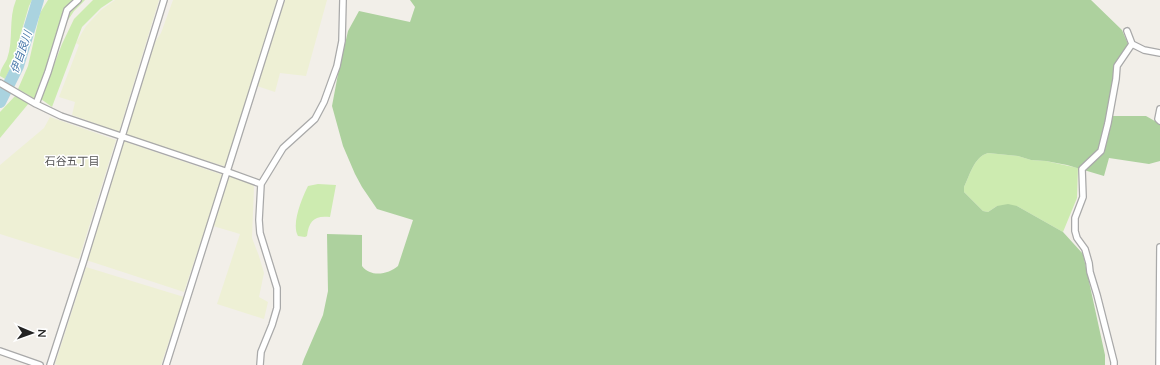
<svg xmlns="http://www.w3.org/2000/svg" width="1160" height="365" viewBox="0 0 1160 365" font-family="Mulish,'Noto Sans JP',sans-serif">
	<rect width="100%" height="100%" fill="#f2efe9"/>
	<path fill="#eef0d5" d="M115,0H159L119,132L72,115L75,102L59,97L79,45L76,43L86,26L101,10Z
		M173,0H279L227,167L128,137L126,132L155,42L161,33Z
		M285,0H327L306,76L280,73L275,92L257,86Z
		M50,117L116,140L79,259L0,234V165L44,128Z
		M123,141L223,175L184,292L86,260Z
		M229,176L252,184L254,187L252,238L259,256L264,273L259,297L268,302L264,319L217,304L240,234L213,226Z
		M86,267L184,297L161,365H58L55,364Z"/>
	<path fill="#cdebb0" d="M16,0H32L29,6L11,67L5,79L0,76C0,69 4,65 7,59C14,40 8,19 16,0Z
		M48,0H85L74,11L62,29L35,99L18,89L28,66L40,13Z
		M93,0H113L101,8L82,27L52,107L41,99L62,44L74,19Z
		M16,95L29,103L0,138V112Z
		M988,153L1018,156L1031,160L1046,161L1078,168L1077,198L1063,232L1017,206H997L988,212L983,211L964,192V187C970,175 974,157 988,153Z
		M318,184L336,185L330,217C314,215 309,221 307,236L305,237L298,236C291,224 302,198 308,186Z"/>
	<path fill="#add19e" d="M410,0H1091L1122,30L1128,44L1114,82L1107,116H1146L1160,124V161L1149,164L1109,158L1104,176L1067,165L1046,161L1031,160L1018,156L988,153C974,157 970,175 964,187V192L983,211L988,212L997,206L1008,204L1017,206L1063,232L1083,254L1105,355V365H302L304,359L323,315L328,291L327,234L362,235V266C371,278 389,274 398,266L413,220L377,209L362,187L355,174L343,146L332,106L338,74L348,31L359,11L410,22L415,7Z"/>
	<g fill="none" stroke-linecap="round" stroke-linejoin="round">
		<path stroke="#aad3df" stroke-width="12" d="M0,102L18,66L38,0"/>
		<g stroke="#a9a9a9" stroke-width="8">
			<path id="street" d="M1127,31L1132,44L1144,50L1160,53
				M0,83L36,104L61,116L228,172L261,184
				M36,104L48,72L67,10L78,0
				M1160,109L1158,119L1160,121
				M0,351L40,365
				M50,365L83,263L164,0
				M166,365L281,0
				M260,365L261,352L272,325L277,308V288L260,233L259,220L261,184L283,148L315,119L324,102L337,66L342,41L343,0
				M1114,365V362L1097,295L1090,272L1089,263L1085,249L1077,238L1075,231V218L1083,197L1082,169L1101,151L1108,123L1116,79L1117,66L1132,44
				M1159,365L1160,247"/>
		</g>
		<use href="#street" stroke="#fff" stroke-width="5.5"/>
	</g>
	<g text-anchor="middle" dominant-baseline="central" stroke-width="3" stroke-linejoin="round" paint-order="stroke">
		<g font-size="11" font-style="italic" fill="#4a7aab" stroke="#fff">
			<text transform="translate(21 52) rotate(-71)">伊自良川</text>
		</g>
		<g font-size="11" fill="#555" stroke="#fff">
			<text x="72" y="161">石谷五丁目</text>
		</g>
	</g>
	<g transform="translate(32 333) rotate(92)" stroke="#ffffff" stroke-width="3" paint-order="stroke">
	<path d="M0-3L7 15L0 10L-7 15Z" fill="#222222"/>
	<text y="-6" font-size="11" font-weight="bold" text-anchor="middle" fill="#222222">N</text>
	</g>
</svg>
